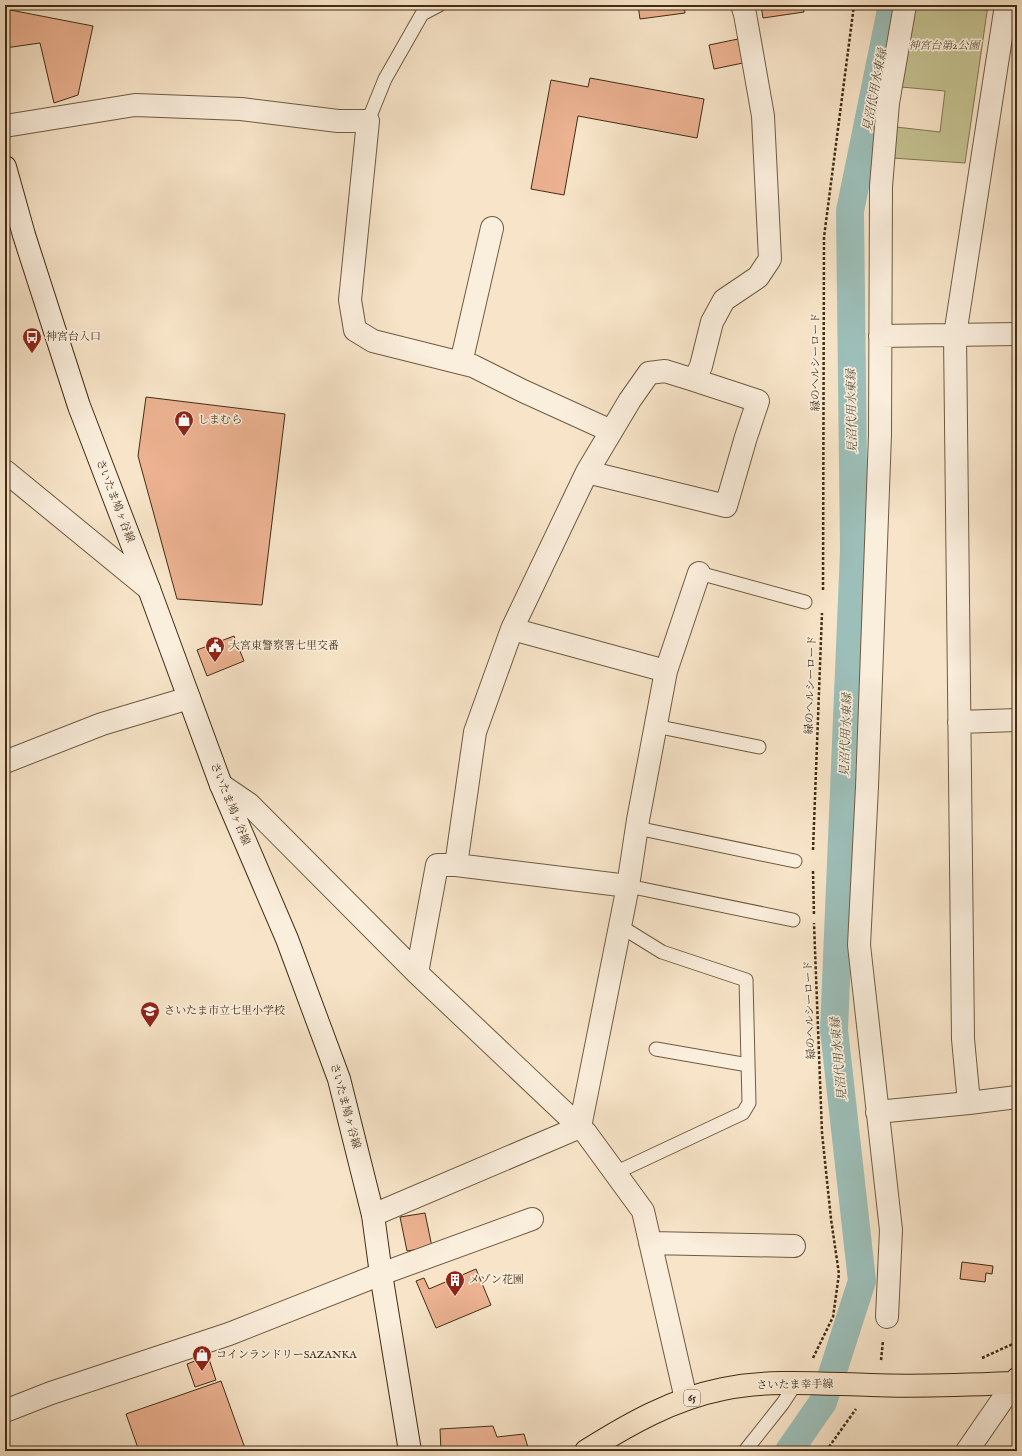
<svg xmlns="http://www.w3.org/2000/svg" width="1022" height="1456" viewBox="0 0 1022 1456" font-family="'IM FELL English','Noto Serif JP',serif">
	<rect width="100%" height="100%" fill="#f8e5c9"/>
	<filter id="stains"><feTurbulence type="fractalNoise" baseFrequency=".005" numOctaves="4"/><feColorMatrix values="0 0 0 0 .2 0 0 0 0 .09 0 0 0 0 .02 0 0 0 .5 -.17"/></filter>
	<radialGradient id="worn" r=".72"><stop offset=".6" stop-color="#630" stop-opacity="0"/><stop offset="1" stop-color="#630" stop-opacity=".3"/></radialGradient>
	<path fill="#c4c291" stroke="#827853" d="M912,5H988L965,163L892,158L896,127L940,132L945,91L901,87Z"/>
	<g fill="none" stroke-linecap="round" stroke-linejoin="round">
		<path stroke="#9dbfb9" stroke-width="28" d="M789,1451L823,1402L862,1281L834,1030L854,551L850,211L892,5"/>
	</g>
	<path fill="#ecb291" stroke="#412d15" d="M638,5H684L685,13L640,19Z
		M761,5H803L804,12L763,18Z
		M5,9L93,26L78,95L54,103L40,43L5,48Z
		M738,39L743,63L714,69L709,45Z
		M590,78L704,99L697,138L578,116L564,195L531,189L551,80L588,87Z
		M146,397L285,414L262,605L177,599L138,456Z
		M234,636L244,661L207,676L197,650Z
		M425,1213L432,1247L407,1251L400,1217Z
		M962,1262L993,1266L992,1274L986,1273L985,1282L960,1279Z
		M476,1269L491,1305L436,1328L416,1281L424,1278L429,1289Z
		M208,1356L216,1380L195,1387L187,1364Z
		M221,1381L246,1451H139L126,1414Z
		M493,1426L497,1437L524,1434L529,1451H441L440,1429Z"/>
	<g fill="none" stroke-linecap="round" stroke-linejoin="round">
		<g stroke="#6f5b42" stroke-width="15">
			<path id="service" d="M368,121L385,79L422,14L439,5
				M699,573L805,602
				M655,726L759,747
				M637,828L795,861
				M628,886L793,920
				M656,1049L748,1065
				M615,1173L743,1113L749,1103L746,980L662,952L620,926
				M745,1451L783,1403L796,1383"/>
		</g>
		<g stroke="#6f5b42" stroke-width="24">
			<path id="minor" d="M1006,5L955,335L963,1039L969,1103L1017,1097
				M5,126L135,105L241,109L338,121H368L350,300L355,330L373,341L473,366L523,391L611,431
				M880,336L1017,334
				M461,363L492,228
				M5,471L149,589
				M587,472L726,506L746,437L758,401L694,380
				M512,629L666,671
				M959,722L1017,720
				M5,762L102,724L189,698
				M221,785L249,804L417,973L586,1133L643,1211L686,1399
				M456,865L475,732L512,629L587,472L630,400L649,373L665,371L694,380L701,366L712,322L724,300L758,277L770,259L763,116L745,14L742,5
				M417,973L437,865H456L628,886
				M877,1112L969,1103
				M373,1215L580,1127L628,886L638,820L666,671L699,573
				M650,1243L794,1246
				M887,1317L891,1230L859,945L867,787L880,435L881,186L888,103L905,5
				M5,1411L51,1393L229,1334L381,1274L532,1219
				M967,1451L1014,1383L1017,1384"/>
		</g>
		<g stroke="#412d15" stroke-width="24">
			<path id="secondary" d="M5,167L24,235L79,406L149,589L221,785L287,939L339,1079L373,1215L381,1274L410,1451"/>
		</g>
		<g stroke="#412d15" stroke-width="24">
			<path id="primary" d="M586,1451C629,1424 673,1399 723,1389C770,1379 824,1384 871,1385C919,1387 966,1385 1014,1383L1017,1379"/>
		</g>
		<path stroke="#412d15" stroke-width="2.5" stroke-dasharray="3 2" stroke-linecap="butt" d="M823,590L824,237L854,5
			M813,850L822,613
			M813,871L814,916
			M813,1358L833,1317L839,1274L831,1219L822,1133L814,923
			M982,1358L1017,1342
			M881,1360L883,1341
			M826,1451L856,1409"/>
		<use href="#service" stroke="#faeedc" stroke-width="13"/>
		<use href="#minor" stroke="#faeedc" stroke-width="22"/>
		<use href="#secondary" stroke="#faeedc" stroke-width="22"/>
		<use href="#primary" stroke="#f8e5c9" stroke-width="22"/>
	</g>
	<defs>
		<g id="bus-pin" transform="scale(1)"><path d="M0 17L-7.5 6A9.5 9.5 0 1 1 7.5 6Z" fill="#8f2418" stroke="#faeedc"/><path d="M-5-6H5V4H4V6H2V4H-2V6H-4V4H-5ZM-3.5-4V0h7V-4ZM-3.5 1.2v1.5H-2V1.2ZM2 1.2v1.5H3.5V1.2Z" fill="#fff"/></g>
		<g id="shop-pin" transform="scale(1)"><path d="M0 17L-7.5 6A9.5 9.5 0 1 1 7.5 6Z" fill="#8f2418" stroke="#faeedc"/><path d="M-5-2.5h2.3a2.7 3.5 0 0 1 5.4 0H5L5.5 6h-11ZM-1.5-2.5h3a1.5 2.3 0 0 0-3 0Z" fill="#fff"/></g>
		<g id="civic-pin" transform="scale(1)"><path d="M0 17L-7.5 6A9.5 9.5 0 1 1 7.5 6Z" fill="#8f2418" stroke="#faeedc"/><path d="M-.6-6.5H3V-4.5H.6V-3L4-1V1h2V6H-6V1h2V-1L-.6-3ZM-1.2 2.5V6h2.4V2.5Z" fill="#fff"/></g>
		<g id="school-pin" transform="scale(1)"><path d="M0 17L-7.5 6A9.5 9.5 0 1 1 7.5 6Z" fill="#8f2418" stroke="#faeedc"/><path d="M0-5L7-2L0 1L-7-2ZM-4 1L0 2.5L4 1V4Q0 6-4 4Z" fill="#fff"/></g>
		<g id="building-pin" transform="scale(1)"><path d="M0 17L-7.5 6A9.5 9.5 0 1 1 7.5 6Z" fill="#8f2418" stroke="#faeedc"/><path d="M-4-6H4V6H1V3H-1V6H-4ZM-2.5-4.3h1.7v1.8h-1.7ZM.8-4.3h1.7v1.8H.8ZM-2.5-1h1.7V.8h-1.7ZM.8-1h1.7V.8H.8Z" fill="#fff"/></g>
	</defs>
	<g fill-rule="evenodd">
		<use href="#bus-pin" x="32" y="337"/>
		<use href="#shop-pin" x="184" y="420"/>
		<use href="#civic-pin" x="215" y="646"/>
		<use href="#school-pin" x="150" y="1011"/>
		<use href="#building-pin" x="455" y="1280"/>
		<use href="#shop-pin" x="202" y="1355"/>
	</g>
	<g text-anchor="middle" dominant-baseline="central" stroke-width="3.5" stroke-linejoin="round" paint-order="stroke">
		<rect fill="#faeedc" stroke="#786751" stroke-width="1" x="684" y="1390" width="16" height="16" rx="3"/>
		<g font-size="10" font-weight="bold" fill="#412d15">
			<text x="692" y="1398">65</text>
		</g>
		<g font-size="11" font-style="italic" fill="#625234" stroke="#faeedc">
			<text x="944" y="46">神宮台第2公園</text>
		</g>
		<g font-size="11" fill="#412d15" stroke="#faeedc" text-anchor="start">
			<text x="46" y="337">神宮台入口</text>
			<text x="198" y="420">しまむら</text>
			<text x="229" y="646">大宮東警察署七里交番</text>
			<text x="164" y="1011">さいたま市立七里小学校</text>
			<text x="469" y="1280">メゾン花園</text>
			<text x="216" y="1355">コインランドリーSAZANKA</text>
		</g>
		<g font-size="11" fill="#412d15" stroke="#faeedc">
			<text transform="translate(816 362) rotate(-90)">緑のヘルシーロード</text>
			<text transform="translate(115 501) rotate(69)">さいたま鳩ヶ谷線</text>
			<text transform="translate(811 685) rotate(-88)">緑のヘルシーロード</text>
			<text transform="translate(230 804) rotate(68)">さいたま鳩ヶ谷線</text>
			<text transform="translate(810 1010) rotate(-92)">緑のヘルシーロード</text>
			<text transform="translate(345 1106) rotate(75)">さいたま鳩ヶ谷線</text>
			<text transform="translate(795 1385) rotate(-1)">さいたま幸手線</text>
		</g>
		<g font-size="12" font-style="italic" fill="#58523e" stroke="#faeedc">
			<text transform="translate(875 90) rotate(-79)">見沼代用水東縁</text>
			<text transform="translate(852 411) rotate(-91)">見沼代用水東縁</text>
			<text transform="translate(846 735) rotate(-88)">見沼代用水東縁</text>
			<text transform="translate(839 1059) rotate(-95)">見沼代用水東縁</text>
		</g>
	</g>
	<rect width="1022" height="1456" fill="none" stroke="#f8e5c9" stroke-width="20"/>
	<rect x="6" y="6" width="1010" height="1444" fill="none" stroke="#412d15" stroke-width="2"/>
	<rect x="10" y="10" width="1002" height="1436" fill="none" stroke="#412d15"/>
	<rect width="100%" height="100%" filter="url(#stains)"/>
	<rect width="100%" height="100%" fill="url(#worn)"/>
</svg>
